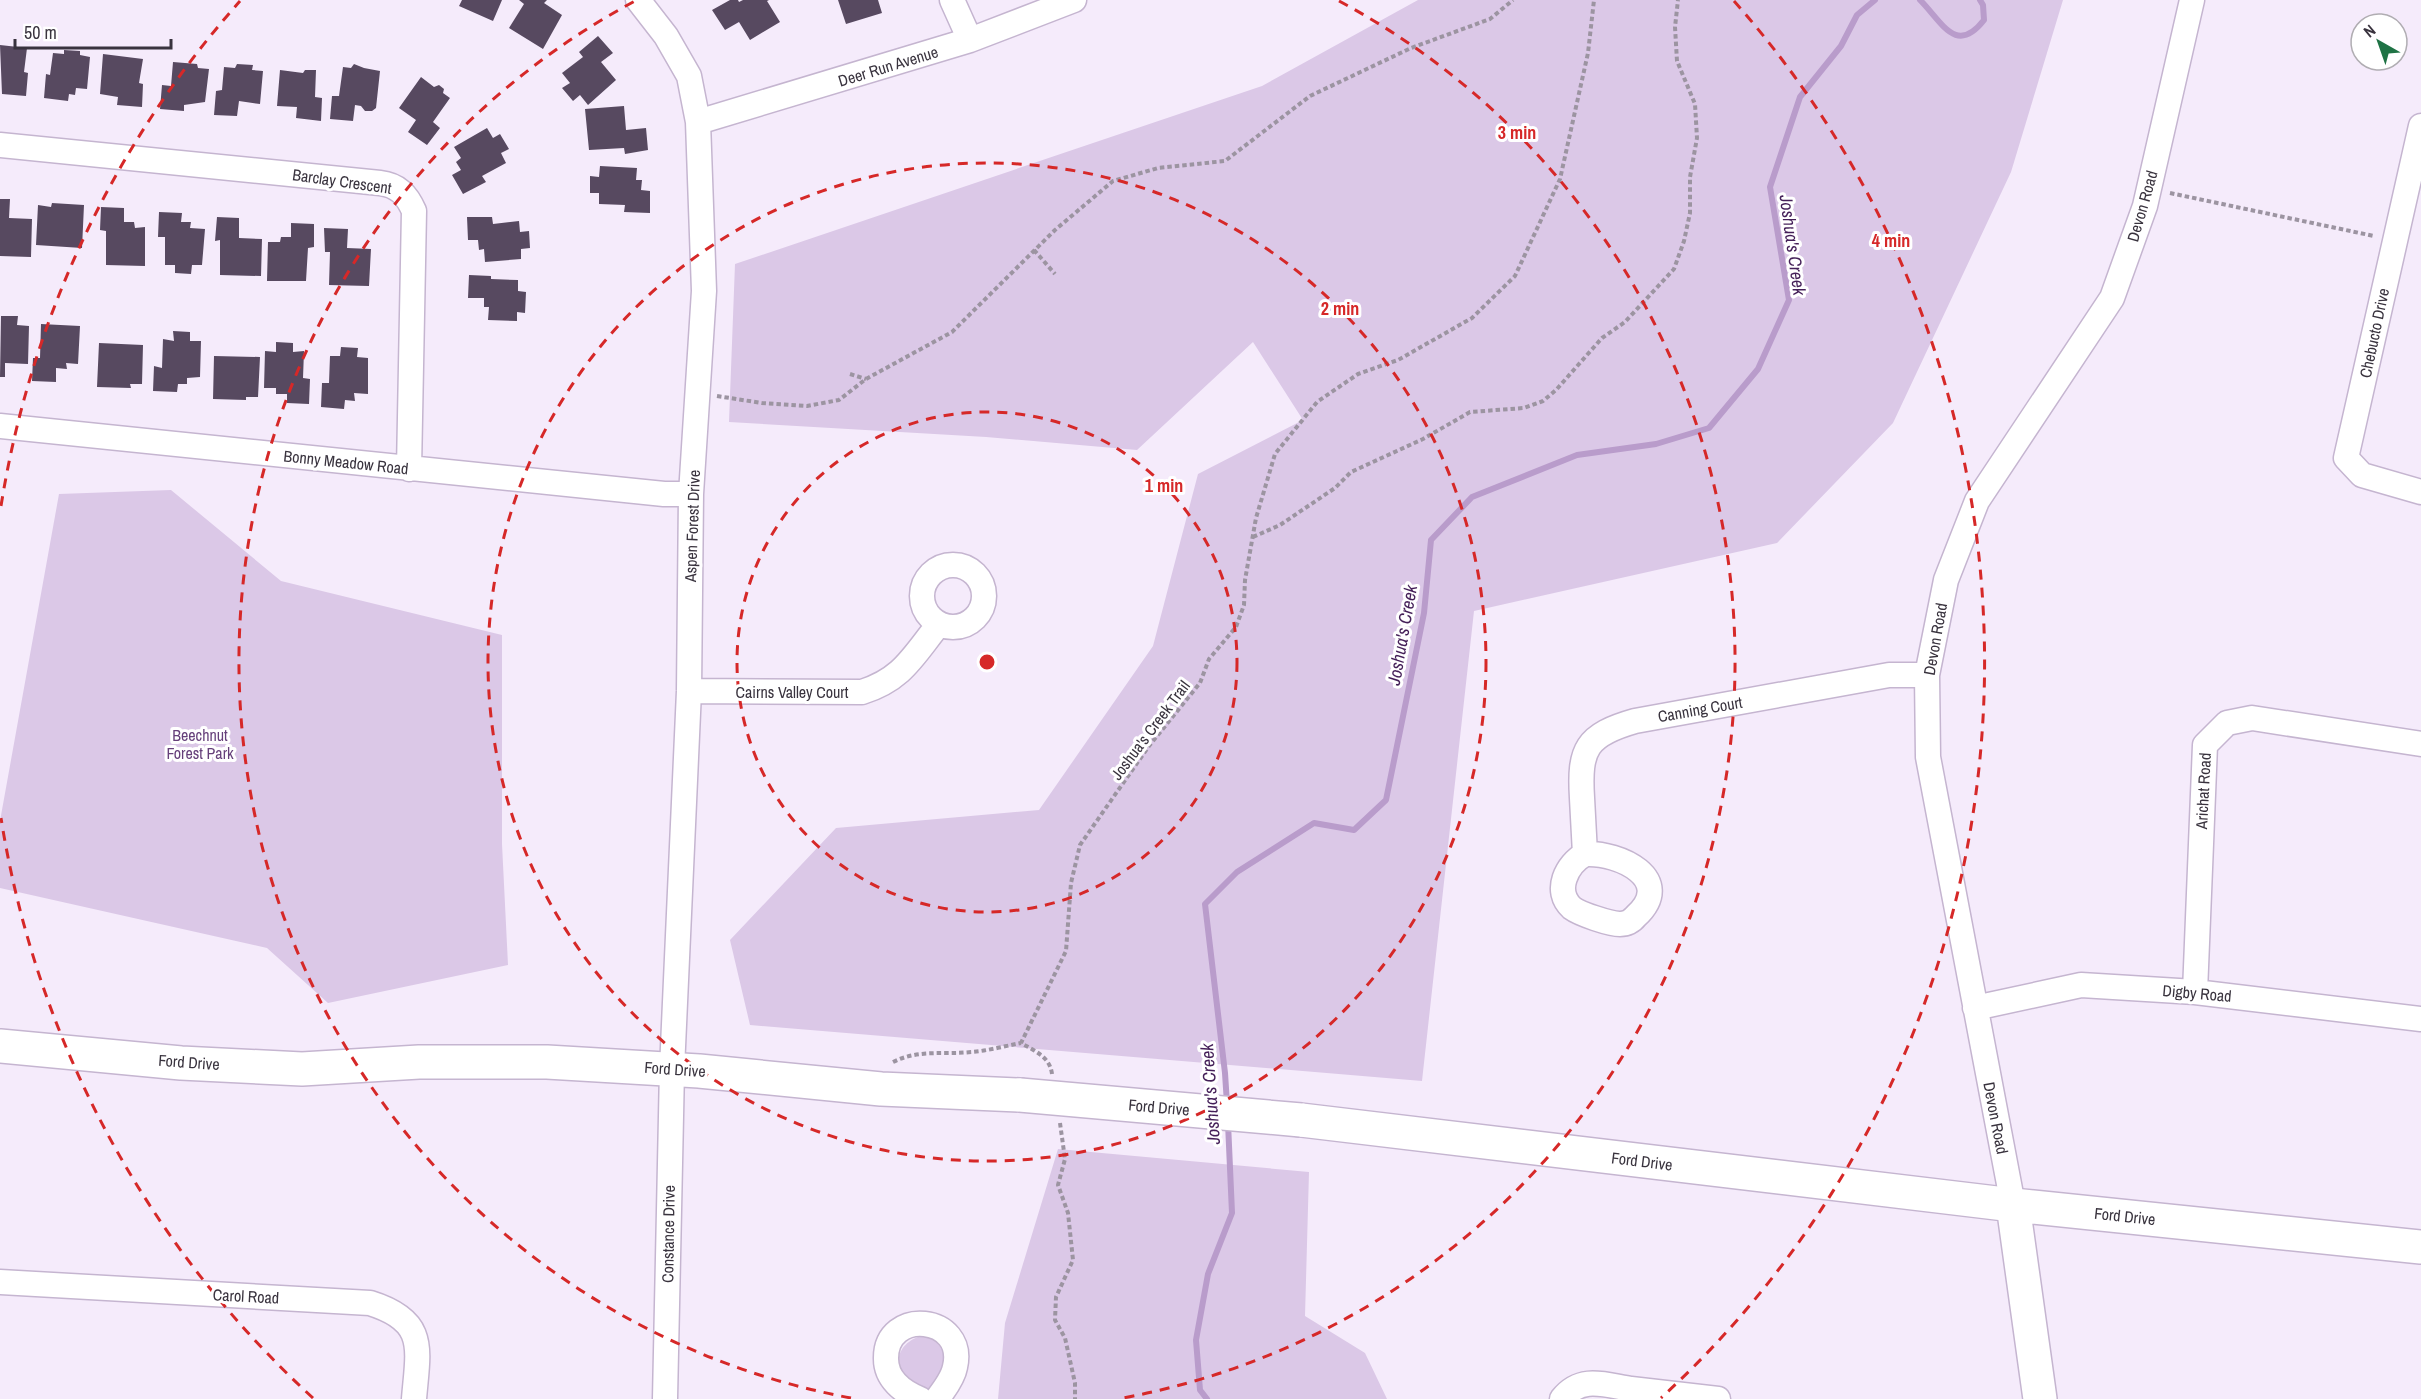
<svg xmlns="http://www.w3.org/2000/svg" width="2421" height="1399" viewBox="0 0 2421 1399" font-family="'Archivo Narrow',sans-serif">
	<rect width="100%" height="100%" fill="#f5ebfb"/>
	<path fill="#dbc8e7" d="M1418,0H2063L2011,172L1893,423L1777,543L1474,611L1422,1081L750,1025L730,940L836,828L1039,810L1153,646L1198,474L1303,420L1253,342L1137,450L986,437L729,422L735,264L1262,86Z
		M171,490L281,581L502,635V844L508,965L328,1003L267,948L0,888V821L59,494Z
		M1058,1149L1309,1172L1305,1316L1365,1353L1387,1399H998L1005,1323Z
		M922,1336C936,1338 944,1346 946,1361L934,1386L927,1389C920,1386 911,1381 906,1376C890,1360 903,1340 922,1336Z"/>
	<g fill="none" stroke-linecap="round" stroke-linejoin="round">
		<path stroke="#b99ccb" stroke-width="6" d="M1920,0C1942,22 1956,56 1984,20L1983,5L1980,0
			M1227,1104L1225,1073L1205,904L1237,872L1314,823L1354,830L1386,800L1424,613L1431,540L1472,497L1577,455L1656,444L1709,428L1758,369L1789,300L1770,187L1800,97L1841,46L1857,15L1875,0
			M1207,1399L1200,1390L1196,1340L1208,1274L1232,1213L1228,1123"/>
	</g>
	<path fill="#574960" d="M462,0H502L493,21L459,6Z
		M519,0H547L544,3L562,15L543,49L509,28L524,4Z
		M730,0H738L739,2L743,0H769L767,1L780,22L750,40L739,22L725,30L712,10Z
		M838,0H878L882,13L846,24Z
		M598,36L613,53L601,62L616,80L588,105L580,95L573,101L562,88L570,83L562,73L583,57L579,52Z
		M0,45L27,48L24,72L28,73L26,96L2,94Z
		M64,50L80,51V55L90,57L87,89L76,88L75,95L69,94L68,101L44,98L46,74L50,75L53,53L64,54Z
		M103,54L143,59L139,83L143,84L142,107L117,105L118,97L100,94Z
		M173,62L197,64L198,68L209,69L205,102L184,105V111L160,109L162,85L171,86Z
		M237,64L253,65L252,70L263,71L260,104L239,101L237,116L214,115L216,91L222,90L224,67L235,68Z
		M354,64L364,68L380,71L376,108L372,111H365L361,106L355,105L353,121L330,119L332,96H339L343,67L351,68Z
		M280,70L303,73L305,70H316L315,97L322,98L321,121L296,118L297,107L277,106Z
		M421,77L434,87L439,85L444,89L443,93L450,98L433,122L440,128L427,145L408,132L416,120L399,108Z
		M624,106L626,130L646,128L648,150L625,154L624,148L589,150L585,109Z
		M487,128L493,138L500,134L509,149L501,153L506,163L482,176L486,182L463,194L452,175L461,170L456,162L461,158L454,147Z
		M600,166L637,168L636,180H642L641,190L650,191V213L624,212L625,205L599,204V193H590V176L599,177Z
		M0,199H10L9,218L32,219L31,257L0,256Z
		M52,203L84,205L82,248L36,245L38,205L51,207Z
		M101,207L124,208V222H134L135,228L145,227V266L106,265V231L100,230Z
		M159,212L182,213L181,222H191L190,228L205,229L202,265H192L191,274L175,273V265H165V237H158Z
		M217,217L239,218V238L262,239L261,276L220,275V240L215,241Z
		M467,217H492L493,224L519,221L520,232L529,231L530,248L521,249V259L485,262L484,249L479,250L478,240H468Z
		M291,223L314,224V247L308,248L306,281H267L268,242H280L281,237H291Z
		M324,228L348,229L347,248L371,249L369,286L329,285L330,252H325Z
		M469,275L491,276V279L518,280V291L526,292L525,313L517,312V321L488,320L489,307H484V298H468Z
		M1,316H18L17,325L29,326L28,364L5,363V377H0Z
		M41,324L80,326L78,364L66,363L67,369L56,368V382L32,381L33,358H40Z
		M173,331L190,332V341H201L200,377L187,378V384H178L177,392L153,391L154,366L162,368L163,339L174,341Z
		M276,342L293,343V352L304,351L303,378L310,379L309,404L287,403V394H276V388H264L265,351L276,352Z
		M99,343L143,345L142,384H130L131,388L97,387Z
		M341,347L358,348L357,357L368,358V394L354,393L355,401L345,400L344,409L321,407L322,383H329L330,356H340Z
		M214,356L260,357L258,397H246V400L213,399Z"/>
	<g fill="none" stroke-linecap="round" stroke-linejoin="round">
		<g stroke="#c5b5d0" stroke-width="27">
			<path id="street" d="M638,0L666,36L689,76L698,122L704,291L691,494L689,691L672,1069L665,1399
				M952,0L970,40
				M698,122L970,40L1074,0
				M2421,126L2346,458L2362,475L2421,492
				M0,145L380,183C398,185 407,195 414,211L409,469
				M0,426L664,494H691
				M922 596a31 31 0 1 1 62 0a31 31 0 1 1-62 0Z
				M689,691L862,692C903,679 913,656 939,624
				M1585,854C1584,835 1583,817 1582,798C1579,749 1586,735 1635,721L1889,675H1927
				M1585,854C1619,852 1676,879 1636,916C1632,921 1627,924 1620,924C1610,924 1580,914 1572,908C1553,891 1567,864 1585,854Z
				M2195,992L2205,745L2227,723L2252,718L2421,744
				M1975,1008L2081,985L2195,992L2421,1019
				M2013,1205L1928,757L1927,675L1946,580L1977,501L2112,298L2145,206L2192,0
				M0,1282L370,1303C428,1321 418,1349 414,1399
				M1631,1389L1718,1399
				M920,1399C903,1392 886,1379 886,1359C885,1307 967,1315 955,1367C953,1378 944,1390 937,1399
				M1562,1399C1581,1375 1605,1385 1631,1389L1630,1399"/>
		</g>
		<g stroke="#c5b5d0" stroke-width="36">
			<path id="secondary" d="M0,1046L181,1063L302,1069L419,1062H547L699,1071L881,1089L1020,1095
				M1301,1120L2013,1205L2421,1247
				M2013,1205L2040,1399"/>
		</g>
		<path stroke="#9c94a1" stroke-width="4" stroke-dasharray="4.5 3" stroke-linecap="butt" d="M2170,193L2374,236
			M1034,250L1055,274
			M850,374L866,379
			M717,396L762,403L807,406L839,400L866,379L952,332L1055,230L1113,181L1158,168L1225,161L1310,96L1411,48L1490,19L1513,0
			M1253,537L1280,525L1335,488L1351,472L1423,439L1470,412L1524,408L1543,401L1556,390L1602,338L1625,322L1674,269L1684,241L1690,213V177L1697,138L1695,104L1677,61L1675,27L1678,0
			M893,1062C919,1049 943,1055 971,1052C987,1051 1005,1046 1021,1043
			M1052,1074C1050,1057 1035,1051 1021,1043L1066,951L1071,883L1080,845L1149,746L1200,683L1209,659L1236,627L1244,605L1245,580L1256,518L1275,454L1317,402L1358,374L1398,360L1472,318L1515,276L1560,179L1588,53L1594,0
			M1060,1123L1065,1159L1058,1185L1068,1213L1073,1260L1056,1297L1055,1320L1065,1338L1075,1383V1399"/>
		<use href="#street" stroke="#fff" stroke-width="24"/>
		<use href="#secondary" stroke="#fff" stroke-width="33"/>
		<g stroke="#c5b5d0" stroke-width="36" stroke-linecap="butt">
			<path id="secondary-bridge" d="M1020,1095L1301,1120"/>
		</g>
		<use href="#secondary-bridge" stroke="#fff" stroke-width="33"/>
	</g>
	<g fill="none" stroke="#d62828" stroke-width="3" stroke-dasharray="10 8">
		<circle cx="987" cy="662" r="250"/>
		<circle cx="987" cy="662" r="499"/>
		<path d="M851 1398A749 749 0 0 1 635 1M1339 1A749 749 0 0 1 1123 1398"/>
		<path d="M313 1398A998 998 0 0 1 1 818M1 506A998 998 0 0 1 240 1M1734 1A998 998 0 0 1 1661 1398"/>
	</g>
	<g text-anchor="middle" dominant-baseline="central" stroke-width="6" stroke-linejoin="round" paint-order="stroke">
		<g font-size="16" fill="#39333e" stroke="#fff">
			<text transform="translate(888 66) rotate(-17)">Deer Run Avenue</text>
			<text transform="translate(342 181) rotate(8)">Barclay Crescent</text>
			<text transform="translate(2142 206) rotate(-74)">Devon Road</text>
			<text transform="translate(2374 333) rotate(-78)">Chebucto Drive</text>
			<text transform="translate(346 462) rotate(6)">Bonny Meadow Road</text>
			<text transform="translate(692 526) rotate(-88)">Aspen Forest Drive</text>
			<text transform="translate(1935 639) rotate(-80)">Devon Road</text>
			<text x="792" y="692">Cairns Valley Court</text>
			<text transform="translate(1700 709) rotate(-10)">Canning Court</text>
			<text transform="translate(1150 730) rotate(-53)">Joshua's Creek Trail</text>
			<text transform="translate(2203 791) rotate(-87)">Arichat Road</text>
			<text transform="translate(2197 993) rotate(5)">Digby Road</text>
			<text transform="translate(189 1062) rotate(4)">Ford Drive</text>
			<text transform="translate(675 1069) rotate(4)">Ford Drive</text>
			<text transform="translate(1159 1107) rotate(5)">Ford Drive</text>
			<text transform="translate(1996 1118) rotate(79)">Devon Road</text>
			<text transform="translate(1642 1161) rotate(7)">Ford Drive</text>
			<text transform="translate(2125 1216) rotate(6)">Ford Drive</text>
			<text transform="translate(668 1234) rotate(-89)">Constance Drive</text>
			<text transform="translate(246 1296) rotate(3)">Carol Road</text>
		</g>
		<g font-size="16" fill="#653f7a" stroke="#fff">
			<text x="200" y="735">Beechnut<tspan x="200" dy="18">Forest Park</tspan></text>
		</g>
		<g font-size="18" font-style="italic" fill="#441f58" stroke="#fff">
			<text transform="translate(1793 245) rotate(82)">Joshua's Creek</text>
			<text transform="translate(1402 635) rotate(-80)">Joshua's Creek</text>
			<text transform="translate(1210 1094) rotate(-94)">Joshua's Creek</text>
		</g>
	</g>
	<circle cx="987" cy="662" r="9" fill="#d62828" stroke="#fff" stroke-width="3"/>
	<g font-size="18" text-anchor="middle" font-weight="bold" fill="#d62828" stroke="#fff" stroke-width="6" stroke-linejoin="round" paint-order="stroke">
		<text x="1517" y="139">3 min</text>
		<text x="1891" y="247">4 min</text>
		<text x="1340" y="315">2 min</text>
		<text x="1164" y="492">1 min</text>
	</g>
	<g transform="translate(2379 42) rotate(320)"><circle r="28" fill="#ffffff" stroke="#b0adb2" stroke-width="1.5"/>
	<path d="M0-4.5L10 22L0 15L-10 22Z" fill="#1f7345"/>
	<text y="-9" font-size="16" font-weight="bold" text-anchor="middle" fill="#39333e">N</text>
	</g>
	<path d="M15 39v9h156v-9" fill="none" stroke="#39333e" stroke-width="3"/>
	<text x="24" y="39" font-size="18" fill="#39333e" stroke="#ffffff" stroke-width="4.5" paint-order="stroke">50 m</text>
</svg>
